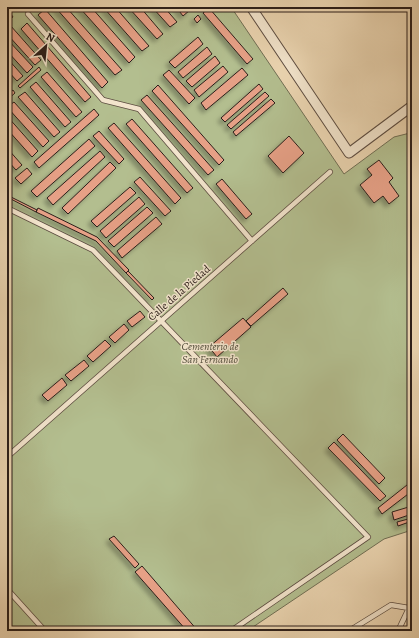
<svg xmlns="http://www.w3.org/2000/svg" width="419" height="638" viewBox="0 0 419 638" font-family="Alegreya,serif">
	<defs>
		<filter id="shadow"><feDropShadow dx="-3.5" dy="3.5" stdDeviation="2" flood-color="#0004"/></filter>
	</defs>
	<rect width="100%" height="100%" fill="#ebd5b1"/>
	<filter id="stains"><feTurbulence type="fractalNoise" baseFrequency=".005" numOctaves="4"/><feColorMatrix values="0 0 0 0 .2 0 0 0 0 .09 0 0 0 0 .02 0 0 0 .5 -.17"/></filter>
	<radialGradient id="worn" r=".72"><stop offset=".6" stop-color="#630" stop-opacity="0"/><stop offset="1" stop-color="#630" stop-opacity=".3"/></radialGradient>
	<path fill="#b3be8f" stroke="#706e54" d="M7,7H231L344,174L394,137L410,133L412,136V530L384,539L247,631H7Z"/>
	<path fill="#e6a086" stroke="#2c1f1a" filter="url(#shadow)" d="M55,7H66L122,70L115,75Z
		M79,7H91L135,57L129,63Z
		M103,7H115L149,46L142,51Z
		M128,7H140L163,34L157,39Z
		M152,7H164L177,22L170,27Z
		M176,7H188L190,10L183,16Z
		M209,8L253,59L247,64L203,13Z
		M45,9L108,82L102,88L38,15Z
		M8,10L13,17L7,21V11Z
		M198,15L201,19L197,23L194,19Z
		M27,23L91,97L85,102L21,29Z
		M10,25L41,60L35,65L7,34V28Z
		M198,37L203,44L175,68L169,62Z
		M7,39L33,67L27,73L7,51Z
		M207,47L212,54L183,78L178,72Z
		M215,56L220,63L192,87L186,81Z
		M7,58L23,76L17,81L7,70Z
		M223,66L228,72L199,97L194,90Z
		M39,67L41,70L20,88L18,86Z
		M242,68L248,75L206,110L201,103Z
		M169,70L195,98L189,104L163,75Z
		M47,72L82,112L76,117L41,77Z
		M36,82L71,122L65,127L30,87Z
		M259,84L263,89L225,122L221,118Z
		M158,85L224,160L219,165L152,91Z
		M13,90L15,93L7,100V95Z
		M25,92L60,132L54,137L18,97Z
		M265,92L269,96L231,129L227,125Z
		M147,95L214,170L208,175L141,100Z
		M271,99L275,103L236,136L233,132Z
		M14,102L49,141L43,147L7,107Z
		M94,109L99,115L39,168L34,162Z
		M7,116L38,151L32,157L7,129Z
		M132,119L193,188L187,193L126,124Z
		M114,123L181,198L175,204L108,128Z
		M99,131L124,159L119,164L93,136Z
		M289,136L304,153L283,173L268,156Z
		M89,139L95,146L37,197L31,191Z
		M7,148L22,165L16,170L7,160Z
		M100,151L105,157L53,205L47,198Z
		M379,160L393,178L389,182L399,196L389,204L383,196L374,203L360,185L372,175L367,169Z
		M110,162L116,168L68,214L62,208Z
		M27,168L32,174L21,184L15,178Z
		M140,177L171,211L165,216L134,182Z
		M222,179L252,214L246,219L216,184Z
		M130,187L136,193L97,227L91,221Z
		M7,195L37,210L36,212L7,197Z
		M139,197L145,204L106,238L100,231Z
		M147,207L153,213L114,247L108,241Z
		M38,208L97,237L129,270L126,273L96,241L36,212Z
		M156,217L162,224L122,258L117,251Z
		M128,271L154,298L152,300L126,273Z
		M283,288L288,294L251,326L246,321Z
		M140,311L145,317L132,327L127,321Z
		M243,318L251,327L217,357L209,347Z
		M124,324L129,330L115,343L109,337Z
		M105,340L111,346L93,362L87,356Z
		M84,360L89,366L71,381L65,375Z
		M62,378L67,385L48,401L42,395Z
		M343,434L385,478L379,484L337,440Z
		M334,442L386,496L380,501L328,448Z
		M412,481V491L382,514L378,508Z
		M412,506V514L394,520L392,512Z
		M412,518V521L398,526L397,522Z
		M114,536L139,564L135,568L109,539Z
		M142,566L198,631H187L135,572Z"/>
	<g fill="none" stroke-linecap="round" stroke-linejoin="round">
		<g stroke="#5c4c40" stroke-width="6">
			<path id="lane" d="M28,14L103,100L139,109L252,241
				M7,208L93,250L368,537L231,631
				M7,457L330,172
				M7,589L45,631
				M349,631L391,605L409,608L398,631"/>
		</g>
		<g stroke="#5c4c40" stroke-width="11">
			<path id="street" d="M251,7L349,153L412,106"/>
		</g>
		<use href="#lane" stroke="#f2e4cc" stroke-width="4.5"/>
		<use href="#street" stroke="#f2e4cc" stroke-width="9"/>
	</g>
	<g text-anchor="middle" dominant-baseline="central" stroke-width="3" stroke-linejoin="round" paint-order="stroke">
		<g font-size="11" fill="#2c1f1a" stroke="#f2e4cc">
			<text transform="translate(179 293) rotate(-41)">Calle de la Piedad</text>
		</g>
		<g font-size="11" font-style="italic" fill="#544f3d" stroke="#f2e4cc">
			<text x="210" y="346">Cementerio de<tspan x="210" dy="13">San Fernando</tspan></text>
		</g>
	</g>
	<rect width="419" height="638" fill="none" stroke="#ebd5b1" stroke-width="24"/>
	<rect x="8" y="8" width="403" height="622" fill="none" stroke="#2c1f1a" stroke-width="2"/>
	<rect x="12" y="12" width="395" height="614" fill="none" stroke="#2c1f1a"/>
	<g transform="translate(46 46) rotate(27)" stroke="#f2e4cc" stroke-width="3" paint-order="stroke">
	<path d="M0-3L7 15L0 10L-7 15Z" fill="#2c1f1a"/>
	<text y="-6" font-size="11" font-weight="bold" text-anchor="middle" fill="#2c1f1a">N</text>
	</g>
	<rect width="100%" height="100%" filter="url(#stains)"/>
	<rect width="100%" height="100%" fill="url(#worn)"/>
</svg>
